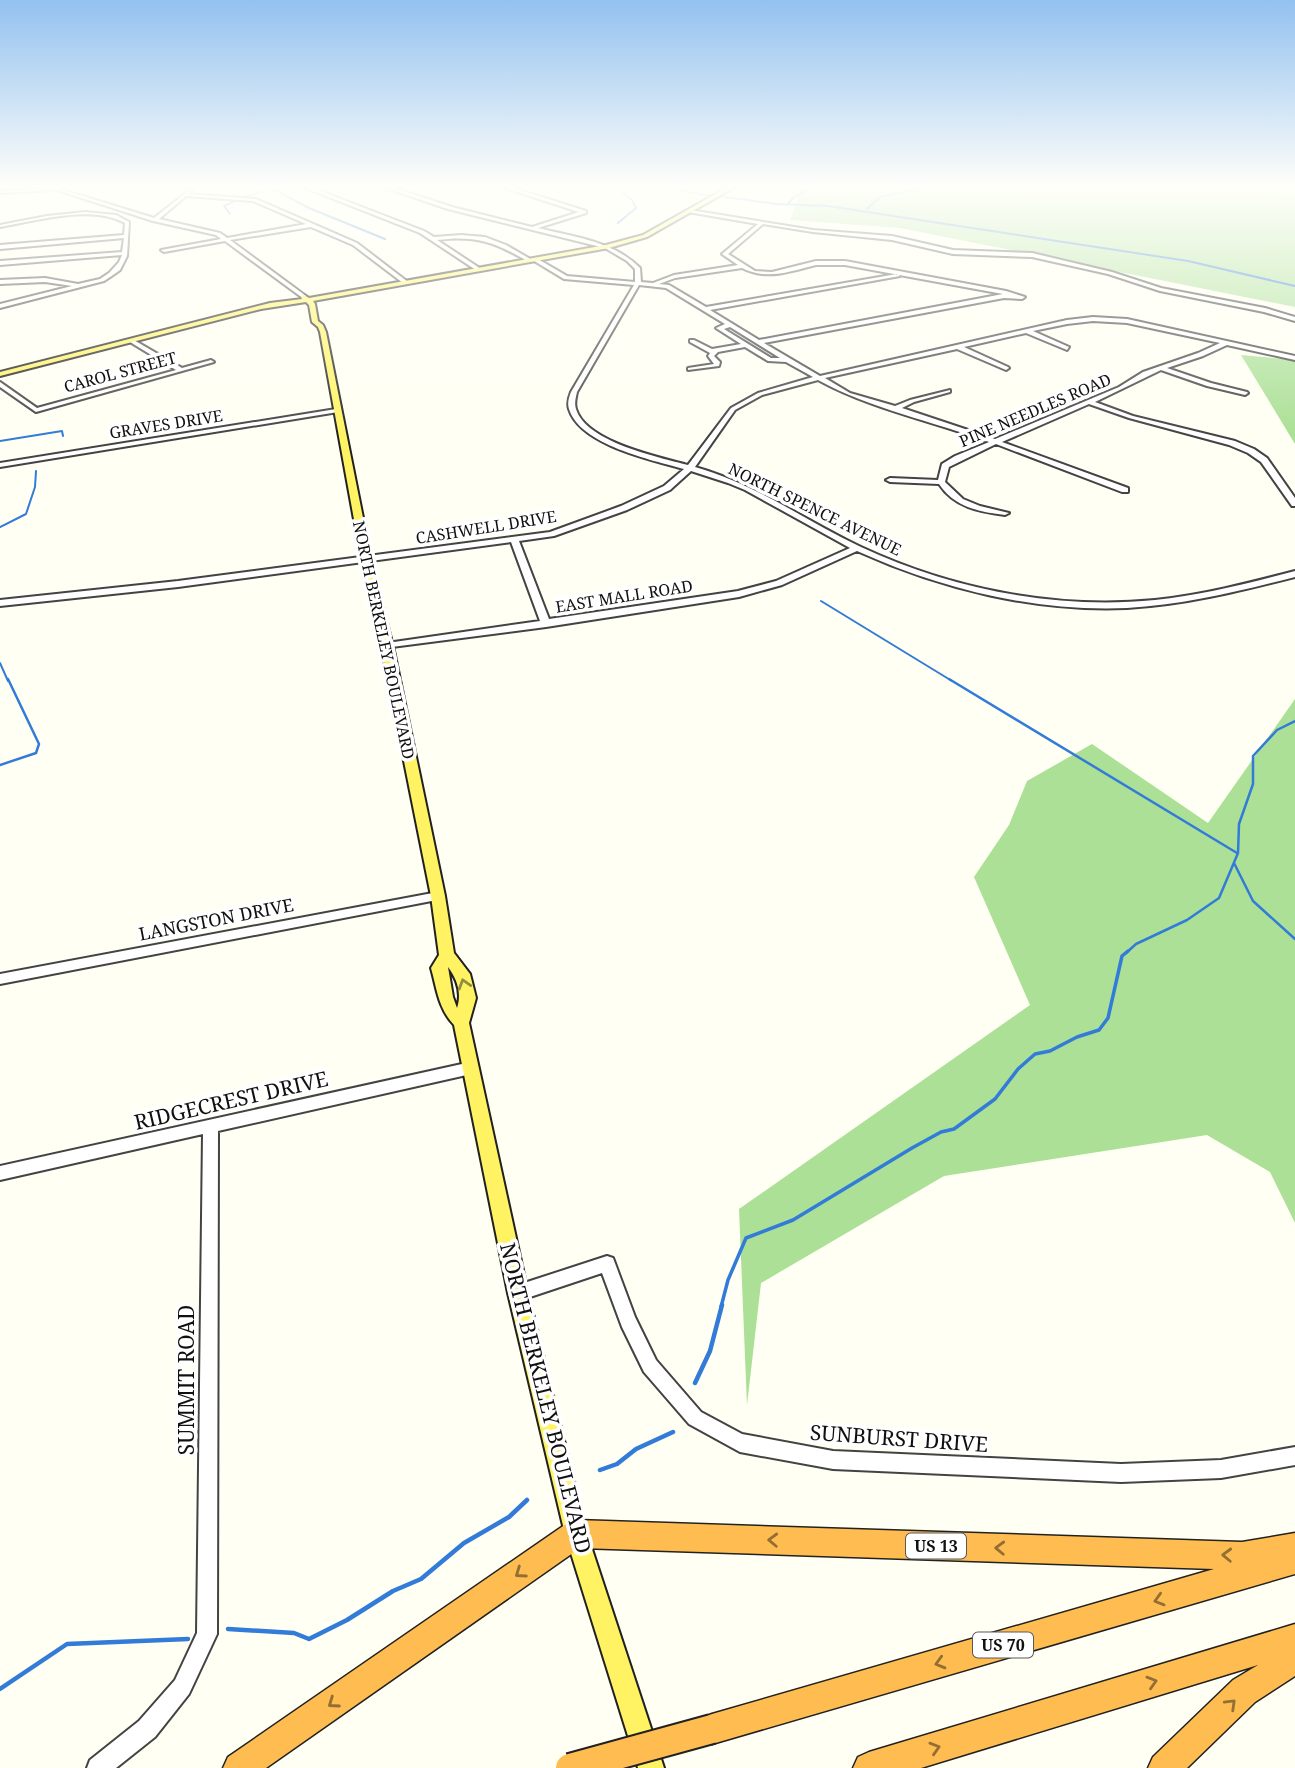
<svg xmlns="http://www.w3.org/2000/svg" width="1295" height="1768" viewBox="0 0 1295 1768" font-family="'Noto Serif',serif">
	<rect width="100%" height="100%" fill="#fffff3"/>
	<path fill="#abe096" d="M802,187H1227L1295,195V307L900,228L790,220Z
		M1241,355L1295,360V444Z
		M1295,699V1223L1270,1172L1207,1135L944,1176L761,1283L747,1405L739,1209L1030,1005L974,877L1009,825L1027,781L1092,744L1208,823Z"/>
	<g fill="none" stroke-linecap="round" stroke-linejoin="round">
		<path stroke="#337bd8" stroke-width="2" d="M269,187L309,208L385,239
			M665,187L711,196
			M245,197L270,189
			M724,197L777,204L828,206L1188,261L1295,286
			M787,205L793,198L813,187
			M867,209L880,197L926,187
			M230,214L224,206L239,199
			M618,223L636,208L632,200L621,191V187
			M0,441L62,431L63,436
			M0,527L26,514L35,487L36,471
			M821,601L952,681
			M0,663L8,681"/>
		<path stroke="#337bd8" stroke-width="2.5" d="M949,679L1237,853
			M0,765L36,753L39,744L8,679
			M1234,863L1253,901L1295,939
			M1126,953L1136,944L1187,920L1219,898L1238,853L1239,824L1253,784V756L1277,730L1295,721"/>
		<path stroke="#337bd8" stroke-width="3.5" d="M721,1307L728,1280L746,1238L793,1220L912,1148L941,1132L954,1129L995,1099L1018,1069L1035,1054L1050,1051L1077,1037L1099,1030L1108,1018L1122,956L1128,951"/>
		<path stroke="#337bd8" stroke-width="4.5" d="M695,1383L710,1351L722,1305
			M600,1470L617,1464L636,1449L673,1432
			M228,1629L294,1633L309,1639L347,1620L393,1591L421,1579L464,1543L509,1517L527,1500
			M0,1689L67,1644L188,1639"/>
		<path stroke="#dbdbd1" stroke-width="5" stroke-dasharray="5 2.5" stroke-linecap="butt" d="M86,193L90,194"/>
		<g stroke="#434343" stroke-width="4">
			<path id="minor" d="M303,187H310L424,231L434,237L461,235L485,237L506,245L532,260L527,261C495,242 475,235 437,240L481,269L476,270L420,233Z
				M383,187H391L452,207L532,227L579,212L502,187H510L586,211V213L538,228C574,237 613,241 640,268L641,282L653,283L674,275L738,265L722,254L758,224L688,212L690,210L813,230L892,236L953,250L1032,253L1112,272L1161,288L1265,308L1295,317V321L1264,312L1160,291L1108,274L1032,257L953,254L892,240L813,232L763,224L728,254L755,271L772,272L816,261H845L1006,291L1025,297L1022,299L1004,298L764,343L820,376L1067,320L1093,317L1127,319L1295,356V360L1227,345L1203,356L1167,368L1211,383L1247,392L1248,393L1245,395L1207,386L1161,370L1095,402L1133,416L1235,441L1254,449L1267,458L1295,498V506H1292L1261,462L1248,453L1229,445L1129,418L1089,404L1002,442L1128,488V492H1122L996,444L949,467L945,482L963,499L980,506L1009,513L1005,515C979,512 954,507 939,484L890,482L886,480L890,478L938,480L942,464L955,456L989,442C932,421 871,409 818,380L762,395L735,410L695,467C756,484 804,520 861,547C951,589 1056,610 1155,600C1202,595 1249,583 1295,571V577C1240,591 1184,605 1127,608C1035,612 941,589 857,551L782,585L739,597L546,627L384,648V644L387,643L540,621L511,542L178,587L0,606V600L178,581L550,532L621,506L664,486L684,469C652,460 580,445 569,409C567,403 569,397 571,392L634,285L564,279L531,259L536,258L567,276L635,282V269L627,261L605,248L448,209ZM816,265H845L1003,294L759,340L710,310L900,276L897,274L706,307L669,285L659,284L675,278L742,268C767,281 791,271 816,265ZM639,285L666,288L725,324L716,328L741,344L712,349L694,340H690V342L710,353L708,356L714,364L688,368V370L719,366L720,362L714,356L718,352L745,347L768,361L786,362L813,377L758,393L731,408L688,465C658,457 586,442 576,409C574,403 576,397 577,392ZM1093,321L1127,323L1220,343L1198,353L1143,372L1119,387L995,439L902,408L914,402L950,392V390L910,400L895,406L850,393L825,378L957,349L1006,370L1009,368L1008,367L964,347L1026,333L1067,350L1069,347L1033,331L1067,324ZM730,327L780,358H771L724,329ZM691,471L728,483L745,490L850,548L776,581L738,591L549,619L519,541L554,536L627,510L670,490Z
				M57,188L154,218L191,189L193,190L189,194L256,199L357,243L408,282L403,283L353,245L311,227L230,240L306,296L304,299L225,241L164,252L161,250L221,239L216,235L153,221L57,190L0,193V191ZM186,196L253,201L306,224L227,238L220,233L159,219Z
				M85,212L116,215L129,222L127,256L120,270L113,275L104,281L0,308V304L72,286L45,282L0,284V280L45,278L78,284L100,279L109,273L119,262L122,255L0,265V261L122,252L124,238L0,249V245L124,235L125,223C91,204 36,221 0,227V225L47,216Z
				M132,339L182,368L211,360L214,362L36,412L0,387V382L37,408L176,370L130,342Z
				M336,409L338,410V412L0,467V463Z
				M438,892L442,893L444,896L442,899L0,984V974Z
				M471,1062L476,1064L478,1068L476,1072L471,1074L218,1131L217,1634L189,1694L155,1737L116,1768H87L90,1760L139,1721L175,1680L197,1633L203,1134L0,1180V1166Z
				M607,1256L613,1258L635,1317L656,1360L701,1412L742,1434L833,1451L1121,1464L1221,1460L1295,1447V1465L1221,1478L1121,1482L833,1469L740,1452L689,1424L644,1372L622,1327L602,1273L518,1301L512,1299L510,1293L512,1287L518,1285Z"/>
		</g>
		<g stroke="#212121" stroke-width="4">
			<path id="major" d="M728,187H735L647,237L609,248L313,301L315,304L318,321L323,325L326,332L371,558L394,651L445,896L454,953L470,974L476,998L469,1023L528,1293L587,1534L664,1768H638L565,1534L508,1293L454,1025C438,1008 437,989 431,968L439,955L431,896L382,651L361,558L320,332L318,327L312,322L309,305L306,302L261,309L0,376V372L270,303L302,299L301,297L304,295L309,298L606,245L643,235ZM448,967C457,979 462,993 457,1008L453,997Z"/>
		</g>
		<g stroke="#212121" stroke-width="3">
			<path id="highway" d="M576,1520L1242,1542L1295,1533V1574L712,1744L701,1740L697,1729L701,1718L712,1714L1214,1569L580,1548L266,1768H223L228,1757L566,1524Z
				M1295,1624V1676L1255,1702L1187,1768H1148L1153,1757L1233,1680L1258,1665L921,1768H853L858,1757L869,1752Z"/>
		</g>
		<use href="#minor" fill="#fff" fill-rule="evenodd"/>
		<use href="#major" fill="#fff363" fill-rule="evenodd"/>
		<use href="#highway" fill="#ffbd51" fill-rule="evenodd"/>
		<g stroke="#212121" stroke-width="32" stroke-linecap="butt">
			<path id="highway-bridge" d="M570,1768L712,1729"/>
		</g>
		<use href="#highway-bridge" stroke="#ffbd51" stroke-width="28"/>
	</g>
	<defs><path id="oneway-chevron" d="M-2-3.5L2.5 0L-2 3.5" fill="none" stroke-width="1.6" stroke-linecap="round" stroke-linejoin="round" transform="scale(1.75)"/></defs>
	<use stroke="#938d3e" href="#oneway-chevron" transform="translate(464 984) rotate(-107)"/>
	<g stroke="#936f34">
		<use href="#oneway-chevron" transform="translate(773 1540) rotate(-178)"/>
		<use href="#oneway-chevron" transform="translate(1000 1548) rotate(-178)"/>
		<use href="#oneway-chevron" transform="translate(1227 1555) rotate(-178)"/>
		<use href="#oneway-chevron" transform="translate(520 1573) rotate(145)"/>
		<use href="#oneway-chevron" transform="translate(1159 1600) rotate(164)"/>
		<use href="#oneway-chevron" transform="translate(940 1663) rotate(164)"/>
		<use href="#oneway-chevron" transform="translate(1152 1682) rotate(-17)"/>
		<use href="#oneway-chevron" transform="translate(333 1703) rotate(145)"/>
		<use href="#oneway-chevron" transform="translate(1231 1704) rotate(-44)"/>
		<use href="#oneway-chevron" transform="translate(935 1748) rotate(-17)"/>
	</g>
	<linearGradient id="sky" x2="0" y2="1"><stop stop-color="#93c1f0"/><stop offset="0.43" stop-color="#fffffa"/><stop offset="1" stop-color="#fffffa" stop-opacity="0"/></linearGradient>
	<rect width="1295" height="435" fill="url(#sky)"/>
	<g text-anchor="middle" dominant-baseline="central" stroke-width="7" stroke-linejoin="round" paint-order="stroke">
		<g font-size="16" fill="#101010" stroke="#fff">
			<text transform="translate(120 372) rotate(-15)">CAROL STREET</text>
			<text transform="translate(1035 410) rotate(-23)">PINE NEEDLES ROAD</text>
			<text transform="translate(166 424) rotate(-9)">GRAVES DRIVE</text>
			<text transform="translate(815 509) rotate(26)">NORTH SPENCE AVENUE</text>
			<text transform="translate(486 527) rotate(-9)">CASHWELL DRIVE</text>
			<text transform="translate(624 596) rotate(-9)">EAST MALL ROAD</text>
			<text transform="translate(384 640) rotate(78)">NORTH BERKELEY BOULEVARD</text>
		</g>
		<g fill="#fff" stroke="#585858" stroke-width="2">
			<rect x="906" y="1533.5" width="60" height="25" rx="5"/>
			<rect x="973" y="1632.5" width="60" height="25" rx="5"/>
		</g>
		<g font-size="16" font-weight="bold" fill="#101010">
			<text x="936" y="1546">US 13</text>
			<text x="1003" y="1645">US 70</text>
		</g>
		<g font-size="18" fill="#101010" stroke="#fff">
			<text transform="translate(216 919) rotate(-11)">LANGSTON DRIVE</text>
		</g>
		<g font-size="21" fill="#101010" stroke="#fff">
			<text transform="translate(231 1100) rotate(-13)">RIDGECREST DRIVE</text>
			<text transform="translate(186 1380) rotate(-90)">SUMMIT ROAD</text>
			<text transform="translate(546 1398) rotate(76)">NORTH BERKELEY BOULEVARD</text>
			<text transform="translate(899 1438) rotate(4)">SUNBURST DRIVE</text>
		</g>
	</g>
</svg>
